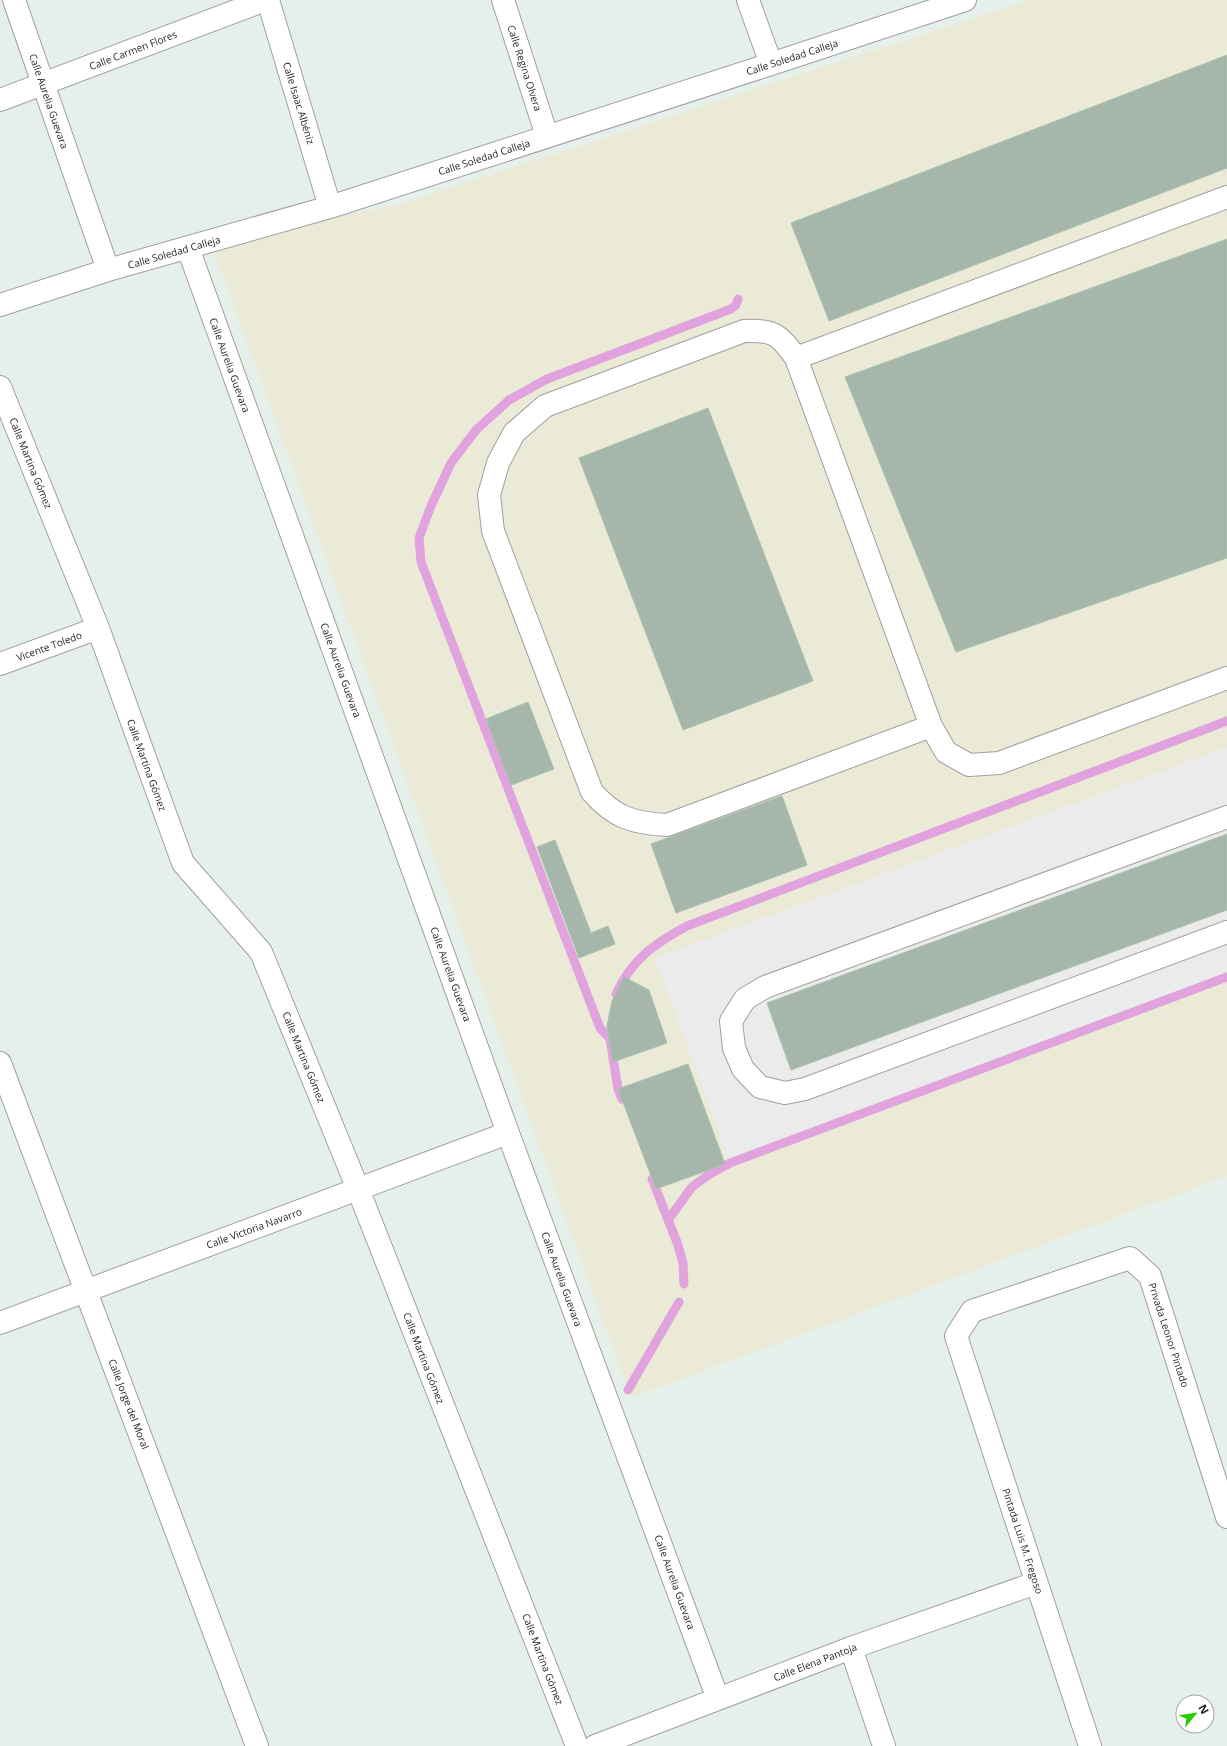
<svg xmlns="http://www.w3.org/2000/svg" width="1227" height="1746" viewBox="0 0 1227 1746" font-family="'Open Sans',sans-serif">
	<rect width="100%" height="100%" fill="#e5f0ea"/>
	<path fill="#eaead7" d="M1029,0H1227V1176L631,1398L211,243L404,203Z"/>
	<path fill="#ebebeb" d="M1227,747V977L730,1163L655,958Z"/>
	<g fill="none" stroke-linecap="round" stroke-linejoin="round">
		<path stroke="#e0a3de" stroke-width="9" d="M616,994C632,959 654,944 687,926L1227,721
			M622,1099L618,1089L610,1039L600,1028L421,562L419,538L431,506L451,463L476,430L509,400L547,379L731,309L736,305L738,299
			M652,1179L678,1245L683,1263L684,1284
			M668,1220L692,1187L708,1175L730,1163L1227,977
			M628,1390L679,1302"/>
	</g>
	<path fill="#a7b6ab" stroke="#a6c3ae" d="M1227,55V168L829,321L791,223Z
		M1227,239V558L956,652L845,377Z
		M708,408L813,681L683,730L579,458Z
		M528,702L554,769L511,785L486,719Z
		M782,796L807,865L676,913L651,844Z
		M1227,834V910L791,1070L767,1003Z
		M555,840L591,933L608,926L615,944L579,958L537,847Z
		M624,977L649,990L667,1043L613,1062L607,1026L612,1001Z
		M688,1064L725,1164L656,1189L618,1089Z"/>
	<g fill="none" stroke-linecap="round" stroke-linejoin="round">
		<g stroke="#a0a0a0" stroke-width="24">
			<path id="minor" d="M14,0L108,270
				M268,0L330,207
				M503,0L547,136
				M748,0L771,64
				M0,100L265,0
				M188,248L508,1133L718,1699
				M0,305L108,270L330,207L771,64L965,0
				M796,358L1227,197
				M0,387L98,628L183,863L261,952L358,1189L577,1746
				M0,664L98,628
				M931,726L667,825C633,823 615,818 592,792L493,531L489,495L498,463L514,433L545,406L744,331C774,330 779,334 796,358L931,726L946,752L969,765L999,763L1227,678
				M1227,817L765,987L745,999L731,1021L734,1048L743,1069L760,1087L785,1093L805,1089L1227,932
				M0,1063L257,1746
				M0,1323L508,1133
				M851,1648L884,1746
				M595,1746L851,1648L1036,1583
				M1090,1746L956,1336L972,1311L1130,1258L1150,1276L1227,1517"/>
		</g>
		<use href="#minor" stroke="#fff" stroke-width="22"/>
	</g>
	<g text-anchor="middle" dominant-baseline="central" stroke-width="4" stroke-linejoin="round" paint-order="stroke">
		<g font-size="10" fill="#1f1f1f" stroke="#fff">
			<text transform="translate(133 50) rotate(-21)">Calle Carmen Flores</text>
			<text transform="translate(792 57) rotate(-18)">Calle Soledad Calleja</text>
			<text transform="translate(525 68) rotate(72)">Calle Regina Olvera</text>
			<text transform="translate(49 101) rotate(71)">Calle Aurelia Guevara</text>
			<text transform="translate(299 103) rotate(73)">Calle Isaac Albéniz</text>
			<text transform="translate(484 157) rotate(-18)">Calle Soledad Calleja</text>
			<text transform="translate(174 252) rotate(-16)">Calle Soledad Calleja</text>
			<text transform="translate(230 365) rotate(70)">Calle Aurelia Guevara</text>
			<text transform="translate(31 463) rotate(68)">Calle Martina Gómez</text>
			<text transform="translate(49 646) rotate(-20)">Vicente Toledo</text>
			<text transform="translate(341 670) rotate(70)">Calle Aurelia Guevara</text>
			<text transform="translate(147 765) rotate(70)">Calle Martina Gómez</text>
			<text transform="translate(451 974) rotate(70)">Calle Aurelia Guevara</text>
			<text transform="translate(304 1057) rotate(68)">Calle Martina Gómez</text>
			<text transform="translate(254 1228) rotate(-20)">Calle Victoria Navarro</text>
			<text transform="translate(562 1279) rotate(70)">Calle Aurelia Guevara</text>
			<text transform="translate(1169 1335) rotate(72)">Privada Leonor Pintado</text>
			<text transform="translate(424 1358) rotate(69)">Calle Martina Gómez</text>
			<text transform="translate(129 1404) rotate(69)">Calle Jorge del Moral</text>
			<text transform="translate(1023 1541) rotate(72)">Pintada Luis M. Fregoso</text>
			<text transform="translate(675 1582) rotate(70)">Calle Aurelia Guevara</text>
			<text transform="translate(543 1659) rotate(69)">Calle Martina Gómez</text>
			<text transform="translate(815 1662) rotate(-21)">Calle Elena Pantoja</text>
		</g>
	</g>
	<g transform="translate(1195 1714) rotate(61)"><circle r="19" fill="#ffffff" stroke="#a5a5a5"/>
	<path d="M0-3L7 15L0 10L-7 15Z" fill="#26ce00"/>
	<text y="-6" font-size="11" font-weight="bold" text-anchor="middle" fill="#1f1f1f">N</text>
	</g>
</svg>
